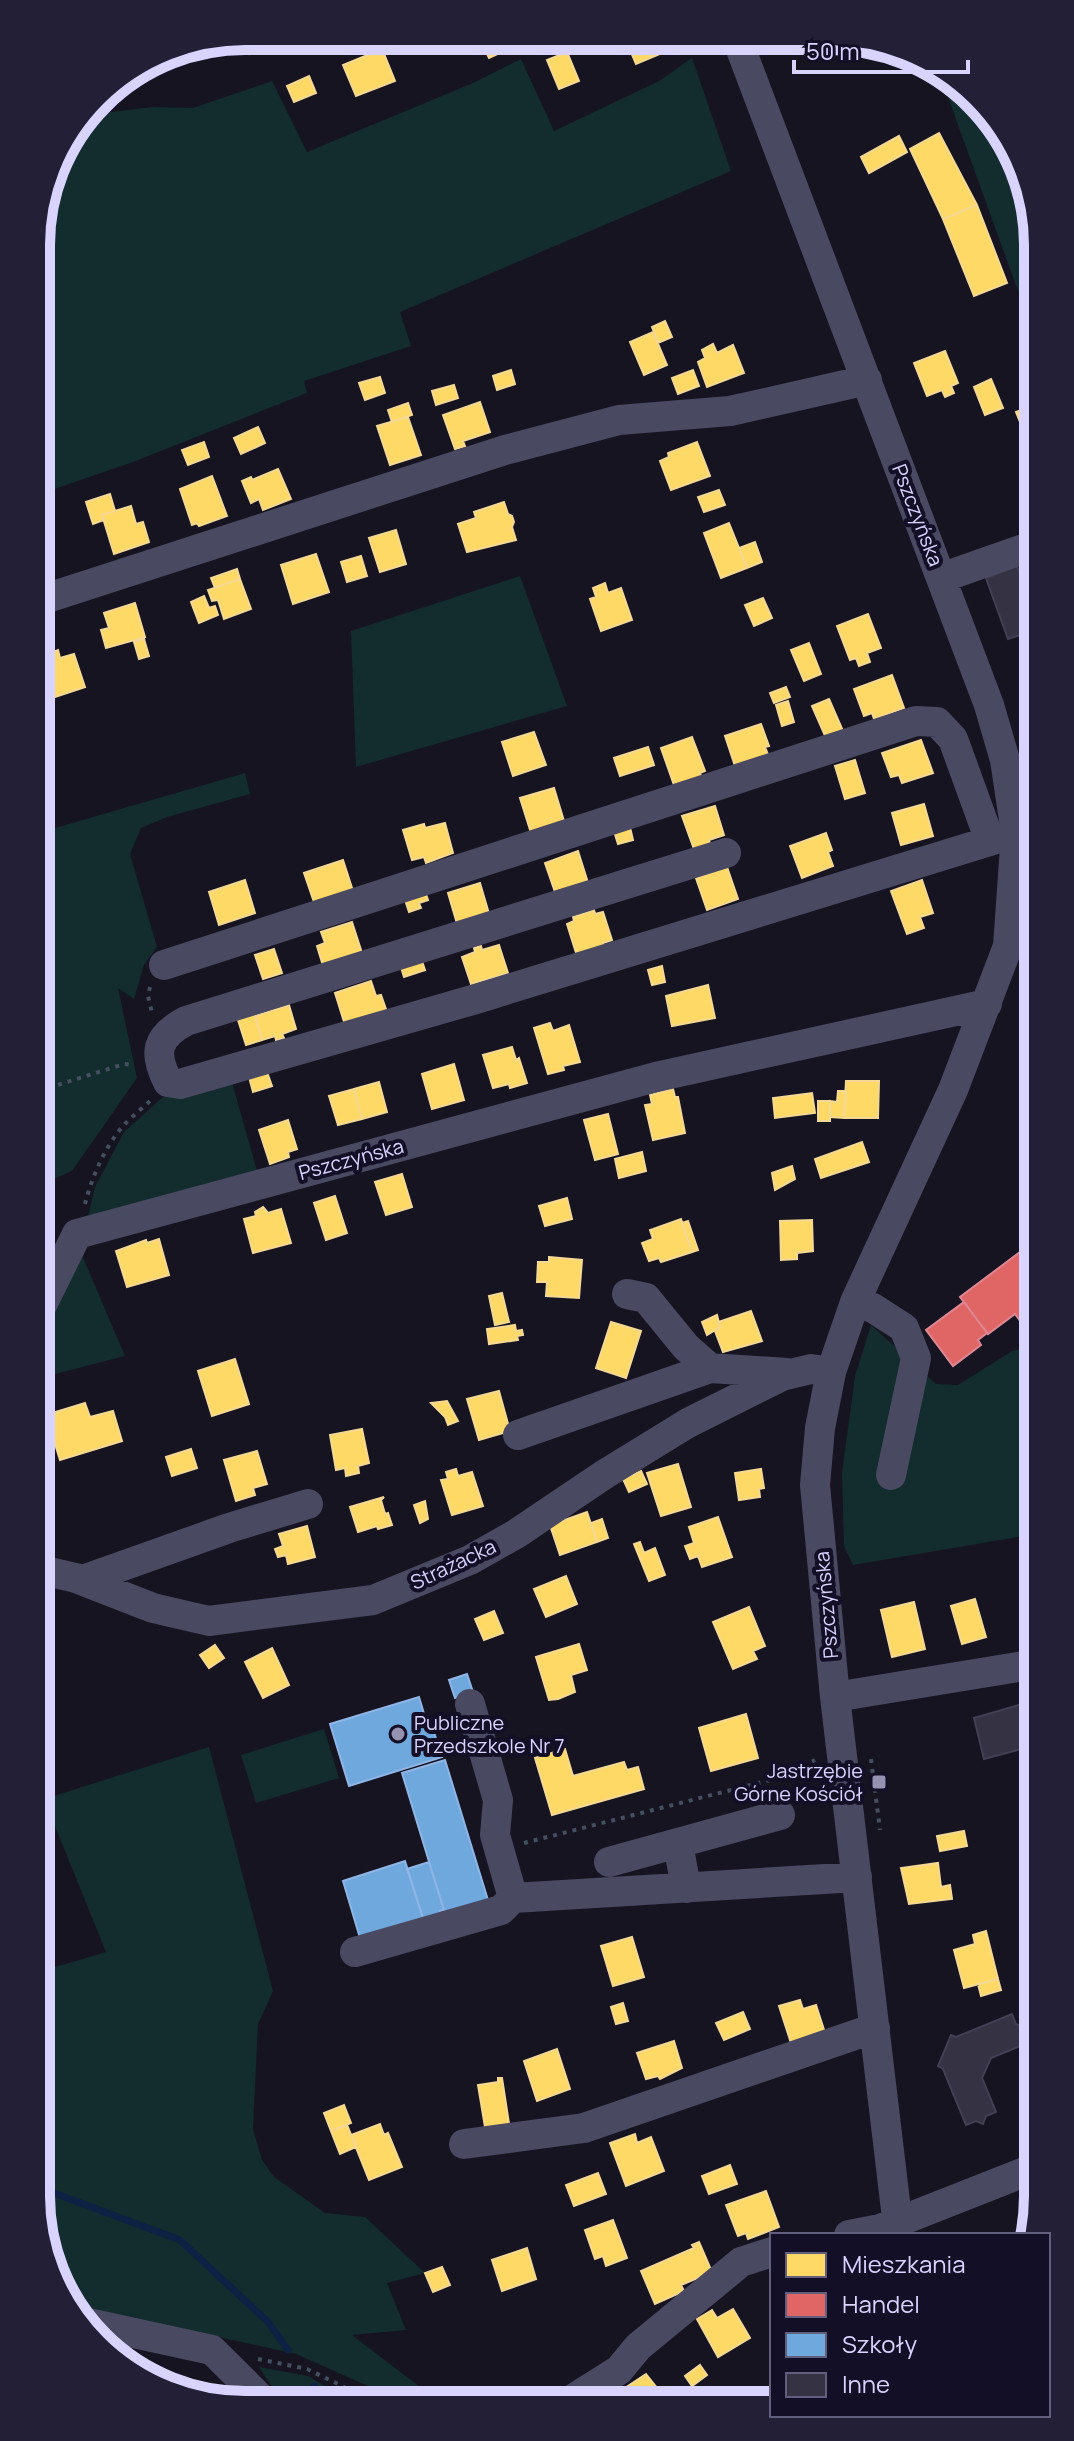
<svg xmlns="http://www.w3.org/2000/svg" width="1074" height="2441" viewBox="0 0 1074 2441" font-family="Manrope,sans-serif">
	<rect width="100%" height="100%" fill="#161421"/>
	<path fill="#132c2d" d="M692,58L731,171L400,312L411,346L304,381L307,393L133,462L37,495L36,231L55,160L70,138L104,113L152,107L193,108L272,81L307,152L473,83L521,59L554,131L659,81Z
		M940,75L967,88L1031,190V327Z
		M520,576L567,706L356,767L351,631Z
		M245,773L250,794L167,817L141,828L130,854L157,947L144,965L134,999L118,988L137,1078L72,1171L40,1185L38,833Z
		M231,1079L258,1174L87,1221L95,1187L124,1132L164,1096Z
		M79,1248L125,1356L40,1378V1328Z
		M871,1325L936,1384L958,1385L1012,1351L1035,1346V1534L853,1565L844,1546L842,1473L855,1376Z
		M324,1729L339,1778L256,1803L241,1755Z
		M209,1747L273,1991L258,2024L253,2129L262,2160L274,2177L325,2213L365,2217L425,2273L387,2283L406,2330L352,2335L420,2387H545L529,2399L427,2400L388,2395L296,2354L78,2306L43,2251L42,1971L106,1952L44,1799Z
		M259,2367L308,2376L349,2400L281,2401Z"/>
	<path fill="#ffd966" stroke="#f4d894" stroke-width="2" d="M242,36H281L283,39L250,54Z
		M479,37L517,38L520,44L489,58Z
		M625,38L662,39L667,51L636,64Z
		M382,49L395,81L356,96L343,65Z
		M567,52L579,81L559,89L547,60Z
		M309,76L316,93L294,102L287,86Z
		M939,133L977,205L943,219L910,149Z
		M899,136L907,152L869,173L861,157Z
		M977,205L1007,283L974,296L943,219Z
		M665,321L672,337L658,343L652,327Z
		M653,332L667,365L644,375L630,342Z
		M713,344L717,353L733,345L744,373L707,387L698,362L705,358L702,350Z
		M945,351L958,383L951,386L954,393L945,397L942,390L927,396L914,363Z
		M511,370L515,384L497,390L493,376Z
		M693,370L699,386L678,394L672,378Z
		M380,377L385,393L365,400L359,383Z
		M991,379L1003,408L985,415L974,387Z
		M454,385L458,398L436,405L432,391Z
		M480,402L490,432L463,441L465,446L455,449L443,415Z
		M408,403L412,415L392,422L388,410Z
		M1031,406L1032,451L1016,412Z
		M408,417L421,455L390,465L377,426Z
		M258,427L265,443L241,454L234,438Z
		M204,442L209,457L188,465L182,450Z
		M697,442L710,476L671,490L660,461L669,457L668,453Z
		M278,469L291,499L263,510L259,499L251,503L242,481L251,477L252,480Z
		M212,476L227,516L199,526L197,523L192,525L180,489Z
		M719,490L725,505L704,512L698,497Z
		M110,494L115,511L102,515L104,520L93,524L86,502Z
		M504,502L508,514L512,516L514,522L512,527L516,540L467,552L458,524L476,518L474,512Z
		M131,506L136,524L143,522L149,542L114,554L102,515Z
		M729,523L747,568L721,578L704,533Z
		M396,530L406,564L380,572L369,538Z
		M755,542L762,562L747,568L739,548Z
		M316,554L329,592L293,604L281,565Z
		M361,556L367,576L347,582L341,562Z
		M237,569L240,579L215,588L211,578Z
		M240,579L251,609L224,619L218,600L212,601L208,590Z
		M605,583L608,593L621,588L632,620L601,631L590,599L596,597L593,588Z
		M204,596L209,608L215,606L218,615L199,623L191,602Z
		M763,598L772,618L754,626L745,605Z
		M135,603L145,637L106,648L101,630L109,628L104,613Z
		M868,614L881,648L867,653L870,662L859,666L856,658L850,660L837,626Z
		M144,639L149,656L139,659L134,642Z
		M809,643L821,674L804,681L791,650Z
		M58,650L60,658L74,654L85,687L55,697L44,663L50,661L48,654Z
		M892,675L904,708L874,719L872,713L864,716L854,689Z
		M786,687L790,697L774,703L770,693Z
		M829,699L843,731L826,738L812,706Z
		M788,701L794,722L782,726L776,705Z
		M761,724L769,746L765,747L769,757L736,769L725,736Z
		M534,732L546,765L513,776L502,742Z
		M692,737L705,771L700,773L702,778L675,788L661,748Z
		M921,740L933,773L902,783L899,775L891,777L882,753Z
		M648,747L654,765L620,776L614,758Z
		M855,760L865,793L845,799L835,766Z
		M554,788L564,821L532,836L520,798Z
		M924,804L933,836L901,845L892,813Z
		M715,806L724,835L709,840L711,847L695,852L682,816Z
		M445,823L453,853L426,863L424,857L412,860L403,830L424,824L425,828Z
		M629,823L633,840L618,844L613,828Z
		M826,833L832,850L828,852L833,866L802,878L790,846Z
		M578,851L590,889L555,892L545,863Z
		M343,860L354,894L315,905L304,873Z
		M727,867L738,899L707,910L696,878Z
		M245,880L255,913L219,925L209,892Z
		M922,880L933,913L920,917L924,928L907,934L891,891Z
		M480,883L490,917L458,927L448,893Z
		M424,888L428,900L419,903L421,908L409,912L403,894Z
		M594,910L595,914L603,912L612,940L603,943L604,948L577,956L567,924L574,921L573,917Z
		M352,922L363,956L324,969L317,946L325,943L321,932Z
		M499,945L508,973L471,984L462,957L475,952L474,948L481,946L482,950Z
		M274,949L282,973L263,979L255,955Z
		M420,955L425,970L404,977L399,961Z
		M662,966L665,982L652,985L648,970Z
		M371,981L376,996L381,995L387,1012L345,1025L335,993Z
		M708,985L715,1018L672,1026L666,996Z
		M289,1005L296,1029L282,1034L284,1038L276,1040L275,1036L262,1040L255,1016Z
		M254,1012L262,1040L246,1045L237,1017Z
		M550,1023L553,1031L569,1025L580,1062L563,1066L564,1070L548,1074L534,1028Z
		M512,1047L516,1060L519,1058L527,1083L510,1088L509,1084L493,1088L483,1055Z
		M454,1064L464,1100L432,1109L422,1074Z
		M267,1072L272,1086L253,1092L249,1077Z
		M846,1081H879L878,1118H844Z
		M379,1082L387,1112L362,1119L354,1089Z
		M354,1089L362,1119L338,1125L329,1096Z
		M673,1089L675,1097H678L685,1133L653,1140L645,1105L652,1104L650,1095Z
		M838,1091H846L844,1118L830,1117V1101L837,1102Z
		M812,1093L815,1113L775,1118L773,1098Z
		M818,1101H830V1121H818Z
		M608,1114L618,1154L595,1160L584,1120Z
		M288,1120L297,1149L288,1152L289,1157L270,1164L259,1130Z
		M862,1142L869,1162L821,1178L815,1159Z
		M642,1152L646,1171L619,1178L615,1159Z
		M792,1166L795,1179L775,1190L772,1173Z
		M402,1174L412,1207L386,1215L375,1182Z
		M335,1196L347,1233L326,1240L314,1203Z
		M567,1198L572,1219L545,1226L539,1206Z
		M263,1207L268,1213L281,1209L291,1243L253,1253L244,1219L256,1216L255,1212Z
		M681,1219L692,1252L661,1262L659,1258L649,1261L642,1243L653,1239L650,1230Z
		M812,1220L813,1251L797,1253V1259L781,1260L780,1221Z
		M688,1221L698,1250L692,1252L682,1223Z
		M159,1239L169,1275L127,1287L116,1251L146,1240L147,1243Z
		M549,1257L582,1260L579,1298L546,1296L547,1282H537L538,1262H549Z
		M502,1293L509,1322L495,1325L489,1296Z
		M751,1311L762,1341L723,1352L715,1331L720,1327L718,1322Z
		M717,1315L720,1327L707,1335L702,1322Z
		M611,1322L641,1331L626,1378L596,1368Z
		M515,1325L516,1331L522,1330L523,1335L517,1336L518,1340L489,1344L487,1329Z
		M235,1359L249,1404L212,1416L198,1371Z
		M499,1391L510,1431L479,1440L467,1399Z
		M447,1401L458,1421L448,1425L445,1417L431,1403Z
		M85,1403L90,1417L113,1411L122,1441L60,1460L46,1415Z
		M362,1429L369,1463L358,1466L359,1473L346,1476L345,1468L336,1470L330,1435Z
		M191,1449L197,1468L172,1476L166,1457Z
		M257,1451L267,1484L253,1488L255,1495L236,1501L224,1460Z
		M678,1464L691,1507L661,1516L647,1473Z
		M456,1469L458,1476L472,1472L483,1506L452,1515L441,1480L448,1479L446,1472Z
		M761,1469L764,1488L759,1489L760,1497L739,1500L735,1473Z
		M641,1471L647,1484L629,1492L623,1479Z
		M384,1497L381,1500L385,1514L388,1513L392,1525L378,1529L377,1526L358,1532L350,1507Z
		M425,1501L428,1519L420,1523L414,1505Z
		M587,1512L597,1542L560,1555L550,1525Z
		M718,1517L732,1557L702,1567L698,1556L690,1559L685,1546L694,1543L689,1527Z
		M602,1519L608,1538L597,1542L591,1523Z
		M307,1526L315,1557L288,1564L286,1555L278,1557L275,1549L283,1546L279,1534Z
		M640,1542L644,1553L655,1548L665,1575L649,1581L634,1544Z
		M566,1576L577,1604L546,1617L534,1589Z
		M975,1599L986,1637L962,1644L951,1606Z
		M914,1602L925,1649L892,1657L881,1610Z
		M749,1607L765,1646L753,1651L757,1659L733,1669L713,1622Z
		M494,1611L503,1633L484,1640L475,1619Z
		M579,1644L587,1670L571,1675L575,1692L558,1699L549,1700L536,1657Z
		M215,1645L224,1658L209,1668L200,1655Z
		M272,1648L289,1685L263,1698L245,1662Z
		M746,1714L758,1758L711,1771L699,1728Z
		M565,1749L573,1776L624,1762L627,1770L638,1767L644,1789L552,1815L535,1758Z
		M964,1831L967,1846L940,1851L937,1836Z
		M938,1863L941,1887L950,1885L952,1899L909,1904L901,1868Z
		M986,1931L998,1979L964,1988L954,1950L975,1944L973,1935Z
		M632,1937L644,1977L613,1986L601,1946Z
		M998,1979L1001,1990L981,1996L978,1984Z
		M800,2000L803,2009L816,2005L826,2036L792,2046L779,2006Z
		M623,2003L628,2021L616,2024L611,2007Z
		M743,2012L750,2029L724,2040L716,2023Z
		M674,2041L682,2068L660,2079L658,2076L646,2079L637,2053Z
		M557,2049L570,2089L537,2101L524,2061Z
		M498,2078H502L510,2130L486,2133L478,2085L498,2082Z
		M344,2105L351,2123L331,2131L324,2113Z
		M380,2124L384,2135L388,2133L402,2167L369,2180L351,2135Z
		M347,2125L356,2147L340,2154L331,2131Z
		M635,2134L637,2143L651,2137L664,2171L626,2186L610,2143Z
		M730,2165L737,2184L709,2194L702,2176Z
		M598,2173L606,2194L574,2206L566,2185Z
		M766,2191L779,2227L748,2239L746,2233L738,2236L726,2205Z
		M613,2220L627,2258L606,2266L603,2256L595,2259L585,2230Z
		M699,2242L712,2272L681,2285L684,2291L655,2304L641,2271L694,2248L692,2245Z
		M527,2248L536,2279L502,2291L492,2260Z
		M442,2267L450,2285L433,2292L425,2273Z
		M733,2309L750,2338L718,2357L697,2319L712,2310L717,2318Z
		M700,2365L707,2375L692,2386L685,2376Z
		M646,2374L662,2394L656,2399H616L613,2396Z"/>
	<path fill="#e06666" stroke="#de8794" stroke-width="2" d="M1028,1246L1034,1254L1035,1312L1021,1322L1015,1314L988,1334L960,1297Z
		M964,1302L987,1333L978,1340L981,1345L953,1366L926,1330Z"/>
	<path fill="#6fa8dc" stroke="#8fb5e6" stroke-width="2" d="M467,1674L473,1692L455,1698L449,1680Z
		M419,1697L428,1727L432,1726L442,1757L349,1786L330,1724Z
		M445,1760L488,1900L445,1914L402,1773Z
		M405,1861L423,1918L360,1938L343,1881Z
		M429,1862L444,1910L440,1911L441,1913L423,1918L407,1869Z"/>
	<g fill="none" stroke-linecap="round" stroke-linejoin="round">
		<path stroke="#0d2144" stroke-width="7" d="M43,2189L180,2240L268,2322L288,2350
			M314,2386L325,2400"/>
	</g>
	<path fill="#343243" stroke="#433f54" stroke-width="2" d="M1017,566L1032,607V631L1008,639L986,578Z
		M1036,1700V1761L1029,1763L1025,1748L984,1759L974,1718Z
		M1012,2014L1016,2024L1023,2027L1021,2034L1025,2044L991,2058L982,2078L996,2112L986,2116L983,2124L976,2121L966,2125L943,2069L938,2066L951,2035L956,2037Z"/>
	<g fill="none" stroke-linecap="round" stroke-linejoin="round">
		<path stroke="#44505f" stroke-width="4" stroke-dasharray="4 6" stroke-linecap="butt" d="M38,553L50,570
			M150,987L148,996L152,1013
			M39,1091L124,1064L133,1065
			M85,1204C92,1177 105,1146 124,1125C132,1116 143,1108 152,1099
			M871,1759L880,1830
			M524,1843L782,1777L815,1760
			M258,2359L307,2369L371,2400"/>
		<path stroke="#4a4962" stroke-width="30" d="M737,39L989,705L1005,760L1016,833L1008,946L953,1090L855,1302L831,1372L820,1428L815,1485L835,1697L899,2235
			M941,578L1032,546
			M38,601L505,450L619,420L730,411L867,380
			M726,853L186,1021C156,1037 153,1053 168,1082L180,1084L476,999L1016,833
			M164,965L916,721L937,722L953,739L990,841
			M855,1302L873,1308L904,1328L916,1358L891,1475
			M40,1309L77,1234L656,1077L987,1004
			M710,1368L787,1373
			M518,1435L710,1368L686,1347L646,1298L627,1294
			M41,1570L76,1578L153,1608L209,1621L373,1600L470,1560L516,1534L605,1474L688,1423L782,1376L811,1369L831,1372
			M83,1580L229,1528L308,1504
			M835,1697L1036,1664
			M470,1704L498,1800L495,1835L513,1898
			M678,1843L780,1815
			M609,1862L678,1843L686,1888
			M355,1952L501,1910L513,1898L857,1877
			M464,2144L584,2128L875,2028
			M849,2235L880,2229L1037,2167
			M88,2323L212,2350L263,2401
			M573,2399L619,2370L638,2347L741,2262L772,2252"/>
	</g>
	<g fill="#9591b1" stroke="#130f26" stroke-width="3">
		<circle cx="398" cy="1734" r="8"/>
		<rect x="871" y="1774" width="16" height="16" rx="4"/>
	</g>
	<g text-anchor="middle" dominant-baseline="central" stroke-width="8" stroke-linejoin="round" paint-order="stroke">
		<g font-size="20" fill="#d9d4ff" stroke="#130f26">
			<text transform="translate(918 515) rotate(69)">Pszczyńska</text>
			<text transform="translate(351 1159) rotate(-15)">Pszczyńska</text>
			<text transform="translate(453 1564) rotate(-25)">Strażacka</text>
			<text transform="translate(826 1605) rotate(-95)">Pszczyńska</text>
		</g>
		<g font-size="20" fill="#d9d4ff" stroke="#130f26" text-anchor="start">
			<text x="414" y="1722">Publiczne<tspan x="414" dy="23">Przedszkole Nr 7</tspan></text>
			<text x="863" y="1770" text-anchor="end">Jastrzębie<tspan x="863" dy="23">Górne Kościół</tspan></text>
		</g>
	</g>
	<path d="M0 0H1074V2441H0ZM245 50H829A195 195 0 0 1 1024 245V2196A195 195 0 0 1 829 2391H245A195 195 0 0 1 50 2196V245A195 195 0 0 1 245 50Z" fill="#231f37" fill-rule="evenodd"/>
	<path fill="none" stroke="#d9d4ff" stroke-width="10" d="M245 50H829A195 195 0 0 1 1024 245V2196A195 195 0 0 1 829 2391H245A195 195 0 0 1 50 2196V245A195 195 0 0 1 245 50Z"/>
	<rect x="770" y="2233" width="280" height="184" fill="#130f26" stroke="#625e7d" stroke-width="2"/>
	<rect x="786" y="2253" width="40" height="24" fill="#ffd966" stroke="#625e7d" stroke-width="2"/>
	<text x="842" y="2273" font-size="24" fill="#d9d4ff">Mieszkania</text>
	<rect x="786" y="2293" width="40" height="24" fill="#e06666" stroke="#625e7d" stroke-width="2"/>
	<text x="842" y="2313" font-size="24" fill="#d9d4ff">Handel</text>
	<rect x="786" y="2333" width="40" height="24" fill="#6fa8dc" stroke="#625e7d" stroke-width="2"/>
	<text x="842" y="2353" font-size="24" fill="#d9d4ff">Szkoły</text>
	<rect x="786" y="2373" width="40" height="24" fill="#343243" stroke="#625e7d" stroke-width="2"/>
	<text x="842" y="2393" font-size="24" fill="#d9d4ff">Inne</text>
	<path d="M794 60v12h174v-12" fill="none" stroke="#d9d4ff" stroke-width="4"/>
	<text x="806" y="60" font-size="24" fill="#d9d4ff" stroke="#130f26" stroke-width="6" paint-order="stroke">50 m</text>
</svg>
